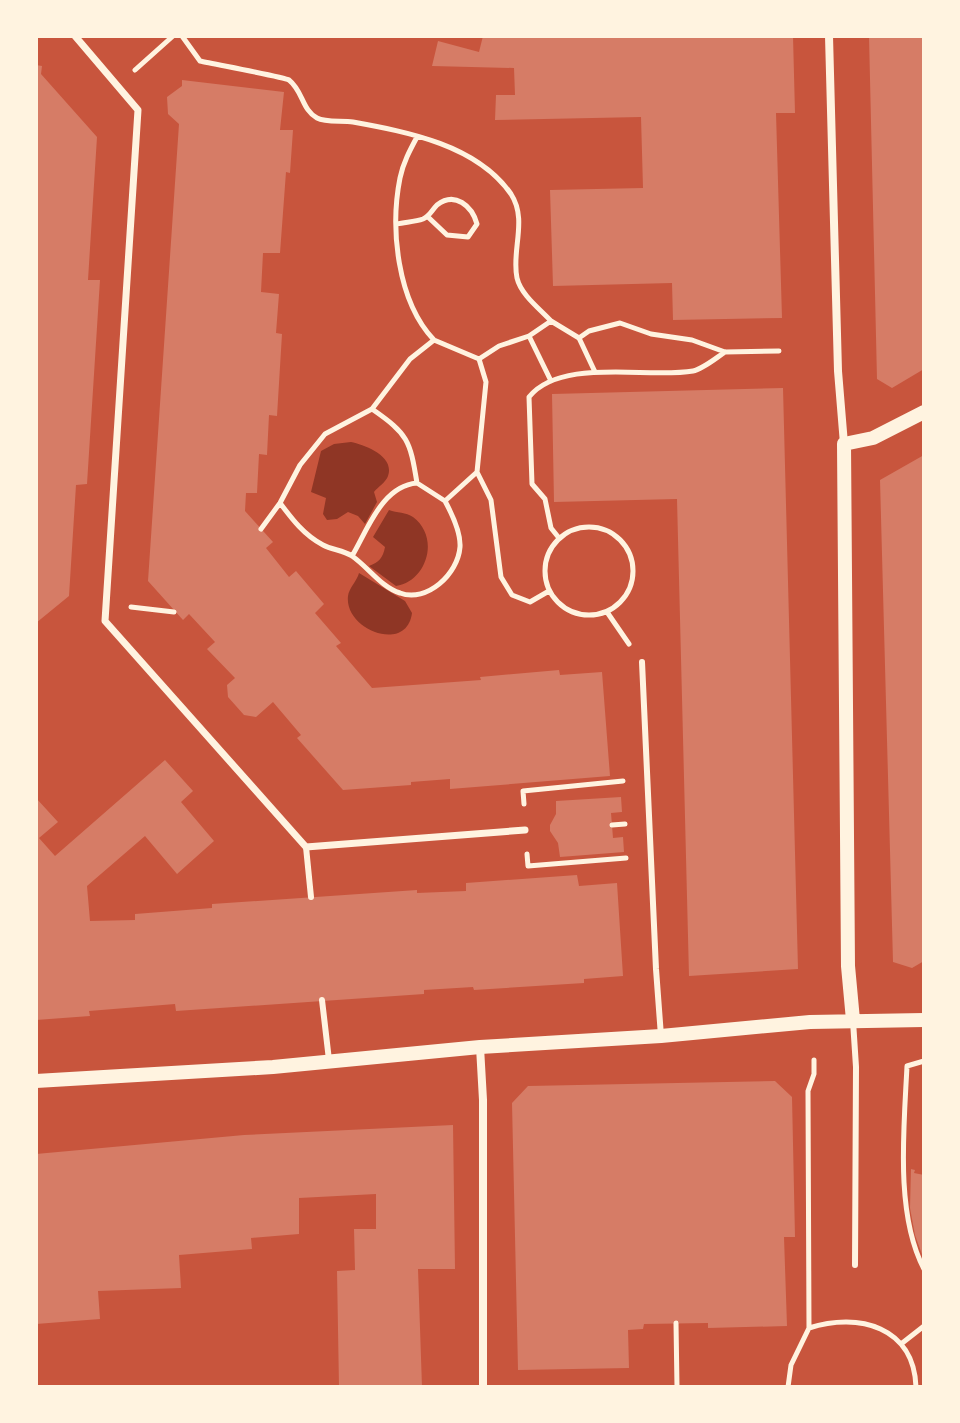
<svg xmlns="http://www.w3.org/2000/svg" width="960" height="1423" viewBox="0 0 960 1423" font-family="'Public Sans',sans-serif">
	<rect width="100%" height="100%" fill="#c8553d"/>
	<path fill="#8f3625" d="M351,442C365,445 395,456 388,476C386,482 378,487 374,492L377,502L365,524L358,516L348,512L337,519L327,520L323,514L326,498L311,492L321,451L334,444Z
		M389,510C397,513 406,512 413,517C441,538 426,582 396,586L369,566C379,562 383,558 385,547L373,537Z
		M359,573L405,601L412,613C407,654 344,630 348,596C349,588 357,581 359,573Z"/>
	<path fill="#d67c66" d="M483,36H793L795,113H776L782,318L673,320L672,283L553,286L550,190L643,188L641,117L495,120L496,95H515L514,68L432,66L438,41L479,52Z
		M869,36H924V369L892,388L877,379Z
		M36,65L42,66L41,74L97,137L88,280H100L87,484L76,485L69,596L36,623Z
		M182,80L284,92L280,130H293L290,173L286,172L280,253H263L261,292L279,294L276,333L282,334L277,416L269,415L267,455L259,454L257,493H246L245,511L273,542L266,548L289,577L296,571L324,604L315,613L341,643L336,646L372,688L481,680L480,677L559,670L560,675L602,672L610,776L450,789V779L411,782V785L343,790L297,738L301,735L273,702L256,717L244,715L228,697L227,685L235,678L207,649L215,642L189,614L183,620L148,581L179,124L168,114L167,97L182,86Z
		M783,388L798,969L689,976L677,499L554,502L552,394Z
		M924,455V961L912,968L893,962L880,480Z
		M165,760L193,791L181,802L214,841L177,874L145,836L87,886L90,921L135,920V914L212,908V904L417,890V893L466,891V883L577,875L579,886L617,883L623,976L584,979V983L474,990L473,987L424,990V994L176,1011L175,1004L89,1011L90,1016L36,1020V798L58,822L39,838L55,856Z
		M621,797L622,812L611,813L613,838L623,837L624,852L560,857L558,843L550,831V825L556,814V801Z
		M775,1081L792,1097L795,1237H784L787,1326L708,1328V1323L644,1324L643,1329L628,1330L629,1368L518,1370L512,1103L528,1086Z
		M453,1125L455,1269H418L422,1387H339L337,1271L355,1270L354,1229H376V1194L299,1198V1234L251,1238L252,1249L179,1255L181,1288L98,1291L100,1319L36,1324V1154L244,1135Z
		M911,1169L915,1170L914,1173L924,1175V1260L915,1235L910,1208Z"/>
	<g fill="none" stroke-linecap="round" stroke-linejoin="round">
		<path stroke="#fff3e0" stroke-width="5" d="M182,36L200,61C213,64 284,77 289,80C303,91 302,110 317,118C326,123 343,120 353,122C408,132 477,145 511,194C528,220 511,251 517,278C521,295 540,309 551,321
			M135,70L173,36
			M417,137C410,150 403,163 400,178C390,228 397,301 434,340
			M397,224C405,222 415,222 423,219C430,216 432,210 437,205C455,191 472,206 477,224L468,237L447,235L428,217
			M529,336L551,381
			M579,338L595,372
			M479,359L486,382L477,472L491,500L501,577L512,595L530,602L549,591
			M372,409C408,434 410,440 417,483L445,501
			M280,503C292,519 304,535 323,545C332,550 343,550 352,556C368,567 381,587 400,593C427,603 458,574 460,547C461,532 452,514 445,501L477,472
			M545 571a44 44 0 1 1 88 0a44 44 0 1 1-88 0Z
			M261,529L280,503L300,465L325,434L372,409L410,359L434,340L479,359L499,346L529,336L551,321L579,338L589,331L620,323L651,334L692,340L725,352L779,351
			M559,538L551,528L545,499L532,484L529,397C561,357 648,379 693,371C703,369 716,358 725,352
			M352,556C368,529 382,486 417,483
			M131,607L174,612
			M607,612L629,644
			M524,804L523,791L623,781
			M612,825L625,824
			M527,854L528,866L626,858
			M924,1061L907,1066C904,1128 895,1214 924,1269
			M676,1323L677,1387
			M809,1328L808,1091L814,1074V1060
			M901,1344L924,1326
			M788,1387L791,1365L809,1328C859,1312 914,1327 916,1387"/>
		<path stroke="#fff3e0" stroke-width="6" d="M642,662L656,969L661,1036
			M306,847L311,897
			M322,1000L329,1060
			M853,1021L856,1067L855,1265"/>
		<path stroke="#fff3e0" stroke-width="7" d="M75,36L138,110L105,621L306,847L525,830"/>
		<path stroke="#fff3e0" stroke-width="8" d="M829,36L838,371L844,444
			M480,1047L483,1100V1387"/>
		<path stroke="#fff3e0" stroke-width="14" d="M853,1020L848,966L844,444L873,438L924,412
			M36,1081L273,1067L480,1047L661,1036L810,1022L924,1020"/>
	</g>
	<rect width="960" height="1423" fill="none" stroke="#fff3e0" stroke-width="76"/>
</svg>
